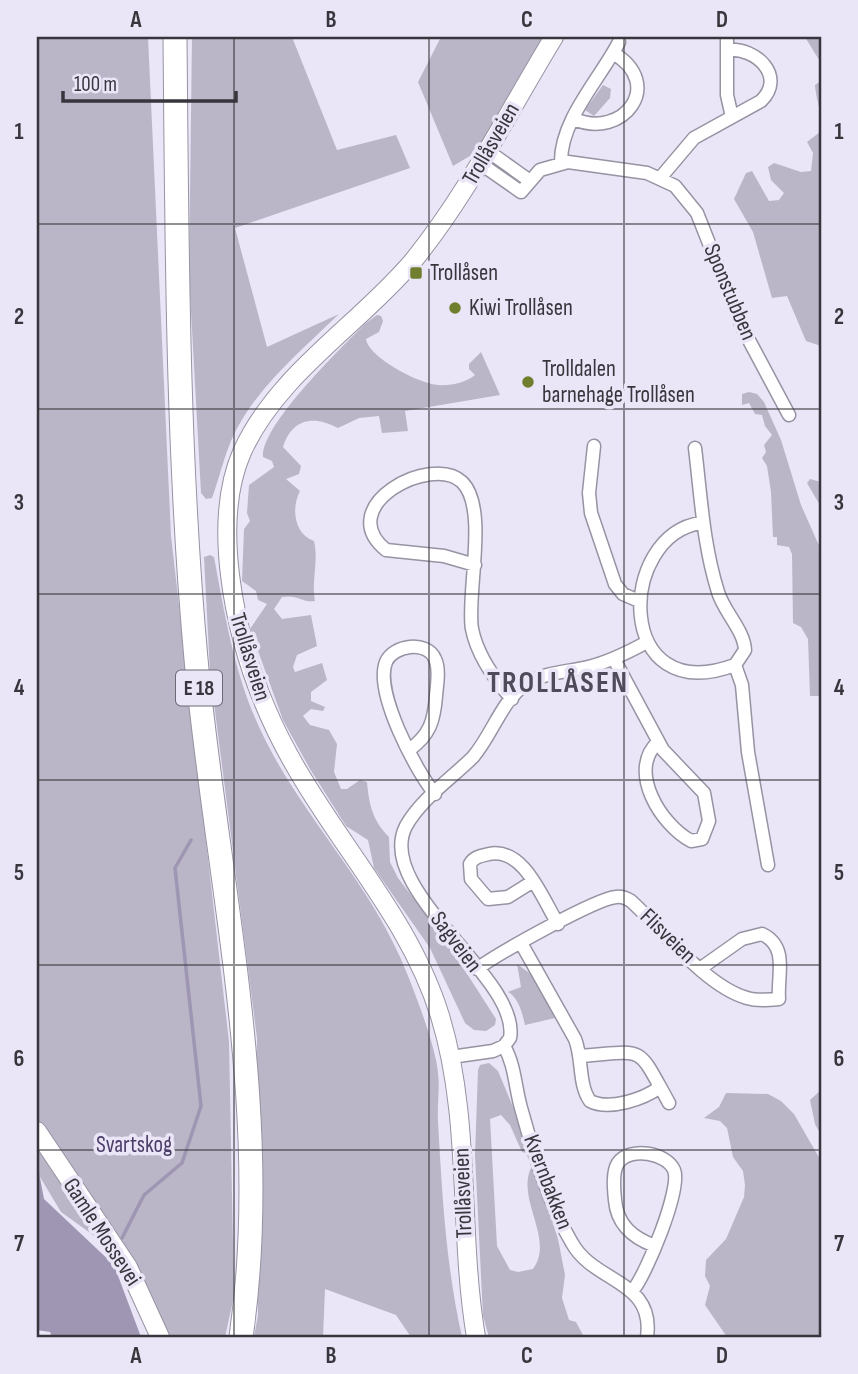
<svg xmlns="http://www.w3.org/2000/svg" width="858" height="1374" viewBox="0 0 858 1374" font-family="'Sofia Sans Condensed',sans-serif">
	<rect width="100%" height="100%" fill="#eae5f7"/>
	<path fill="#bab5c7" d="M37,37H148L171,536L229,1042L234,1296L225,1337H165L100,1240L61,1212L37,1172Z
		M192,37H292L337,150L396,135L410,168L235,228L267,347L339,314C301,351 252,391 231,441C223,460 219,479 212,498L206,499L201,493L189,275Z
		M441,37H549L485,147L453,166L418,82Z
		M805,37H821V65V63Z
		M821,81V346L806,341L787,296L772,298L753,232L734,199L746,173L752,171L769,201L779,200L784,193L771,180L768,167L774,163L801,172L811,171L813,153L807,142L820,132C823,113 816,101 815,85Z
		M603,85L611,89L610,98L594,116L585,110Z
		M377,315L381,316L383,321L379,332L366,339C369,358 420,384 438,385C451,386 465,383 475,375L469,369V364L481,352L500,395L405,411L408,431L382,433L379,416L359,418L338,428C314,415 292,418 283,447L301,466L299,474L286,479L300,491C291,508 294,534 314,541C319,563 311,579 315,601C303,603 297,594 282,597L274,609L282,619L311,615L317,646L297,655L293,667L295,672L322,663L327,680L311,692V701L325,707L323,711L311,709L303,716L310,725L329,730L337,744L334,772L341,789H347L360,780L367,782C369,805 373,821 389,837L390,862L398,878L446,941L496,1019L495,1025L486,1031L474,1030L465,1023L430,948L374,868L368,840L346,826L310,769L283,720L250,629L267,604L258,600L256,591L242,581L244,529L250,521L247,513L249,485L274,467L272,461L263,457C261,425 342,347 366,323Z
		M749,392L757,394L764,402L781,440L801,505L821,550V696H810L808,639L801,627L793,623L792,554L789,547L777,545V537H773L771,492L767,466L762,458L766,452L764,445L772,435L765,426L762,415L755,414L749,403L742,405V394Z
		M810,479L821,482V507L807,483Z
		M210,555L214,557C225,616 235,677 261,731C299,812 364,876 400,957C412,984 436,1046 438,1073C440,1089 437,1105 438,1121C442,1194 446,1266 462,1337H411L396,1315L325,1289L323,1337H254L258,1315L257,1038L210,672L204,557Z
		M517,964L532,975L555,1018L525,1025C522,1013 519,998 508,992L521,987Z
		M489,1063L498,1071L531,1150L530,1154L522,1152L510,1125L501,1115L490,1119L497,1246L510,1270L518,1272L533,1269C555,1239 516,1200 531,1168L536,1171L558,1239L565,1275L562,1298L569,1320L576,1322L584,1337H489L483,1316L475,1155L478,1070L480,1065Z
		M821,1090V1135L815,1124L810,1100Z
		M726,1093L768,1094L781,1101L794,1114L821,1161V1337H727L705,1305L710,1286L705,1276L706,1260L726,1239L744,1197L745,1185L743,1171L733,1157L727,1128L720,1121L704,1118L719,1107Z"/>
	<path fill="#9f96b3" d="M37,1162L44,1199L114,1265L141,1337H52L50,1332L37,1330Z"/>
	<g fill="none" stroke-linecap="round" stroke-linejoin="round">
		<path stroke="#9f96b3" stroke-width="3.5" d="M122,1238L144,1195L182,1163L201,1106L175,868L191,840"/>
		<g stroke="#9793a3" stroke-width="15">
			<path id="street" d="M727,37V95L732,117
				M574,119C623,140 666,84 613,53
				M488,151L530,181
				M561,163C560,120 600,79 619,42
				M481,164L521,192L540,170L568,162L647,173L675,186L697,213L743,329L789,415
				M661,177L694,138L761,101C786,77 757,47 727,50
				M594,446L589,493L591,513L615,584L623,594L639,601
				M695,448C701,497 703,544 718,592C724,612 744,630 745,650L735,665C613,710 617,535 701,523
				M475,565L444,556L386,550C332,506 432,453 462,482C489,508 466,595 472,629C477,654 495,680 512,699
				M614,659L663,750L704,793L709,821L702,839L691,841C661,825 627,771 658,742
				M735,665L742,685L748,752L768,865
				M409,750C430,735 434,721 436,696C437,684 440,669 435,659C427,640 393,645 386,662C374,692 416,771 435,794
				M532,882L508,897L488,899L471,879L470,864C474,857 480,856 489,854C524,847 542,898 558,924
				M521,943L575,1039C583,1059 578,1084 590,1101C609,1111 644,1099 660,1087
				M477,969C497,954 595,899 616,897C622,896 626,898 631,901C663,930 705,986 747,998C757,1001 768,1000 779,999C777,975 789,947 762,934L742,939L701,968
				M504,1046C515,1065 515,1087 521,1108C532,1148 551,1208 572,1243C594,1283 655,1280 647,1337
				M581,1056C647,1051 636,1044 669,1103
				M451,1057L493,1051L504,1046L510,1038C521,978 373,890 406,826C421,799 452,778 473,757C492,735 502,700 526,684C545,672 567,672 588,667C609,662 627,653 647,642
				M633,1290C646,1275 682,1188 674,1170C667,1153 630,1146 618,1163C612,1172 614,1190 615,1200C617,1225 633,1238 655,1246"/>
		</g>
		<g stroke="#9793a3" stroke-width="20">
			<path id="secondary" d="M37,1131L128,1267L160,1337
				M476,1337C458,1231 472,1120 440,1016C413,928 351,859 304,781C265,718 239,649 230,575C225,534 225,491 242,452C277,374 359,325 413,261C469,192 508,112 554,37"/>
		</g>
		<g stroke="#9793a3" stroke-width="25">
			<path id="highway" d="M175,37C177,244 177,452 196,659C217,884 274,1111 241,1337"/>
		</g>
		<use href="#street" stroke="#fff" stroke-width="12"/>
		<use href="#secondary" stroke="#fff" stroke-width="18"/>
		<use href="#highway" stroke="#fff" stroke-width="23"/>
	</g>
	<path fill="none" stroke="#38363d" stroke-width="2" stroke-opacity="0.55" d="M234,37V1337M429,37V1337M624,37V1337M37,224H821M37,409H821M37,594H821M37,780H821M37,965H821M37,1150H821"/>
	<g fill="#707f2d" stroke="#eae5f7" stroke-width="2.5">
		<rect x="409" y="266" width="14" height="14" rx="3.5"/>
		<circle cx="455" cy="308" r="7"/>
		<circle cx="528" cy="382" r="7"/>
	</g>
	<g text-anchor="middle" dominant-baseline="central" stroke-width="7" stroke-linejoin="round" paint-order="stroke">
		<rect fill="#eae5f7" stroke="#6d6a75" stroke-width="2" x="176" y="670.5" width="46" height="35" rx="5"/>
		<g font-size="21" font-weight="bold" fill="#38363d">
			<text x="199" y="688">E 18</text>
		</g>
		<g font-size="23" fill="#38363d" stroke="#eae5f7">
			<text transform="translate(491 144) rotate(-60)">Trollåsveien</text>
			<text transform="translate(730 292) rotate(67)">Sponstubben</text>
			<text transform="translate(250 657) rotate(73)">Trollåsveien</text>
			<text transform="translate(668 936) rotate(44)">Flisveien</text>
			<text transform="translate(456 942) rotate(53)">Sagveien</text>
			<text transform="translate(548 1182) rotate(69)">Kvernbakken</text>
			<text transform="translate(463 1193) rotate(-92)">Trollåsveien</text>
			<text transform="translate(102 1232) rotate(57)">Gamle Mossevei</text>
		</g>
		<g font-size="23" fill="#38363d" stroke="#eae5f7" text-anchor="start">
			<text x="430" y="273">Trollåsen</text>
			<text x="469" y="308">Kiwi Trollåsen</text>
			<text x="542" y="369">Trolldalen<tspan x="542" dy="26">barnehage Trollåsen</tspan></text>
		</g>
		<g font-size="23" fill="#4c3d68" stroke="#eae5f7">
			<text x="134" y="1145">Svartskog</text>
		</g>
		<g font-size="30" font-weight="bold" letter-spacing="2" fill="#504b5a" stroke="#eae5f7">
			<text x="558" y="683">TROLLÅSEN</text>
		</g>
	</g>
	<rect width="858" height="1374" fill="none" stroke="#eae5f7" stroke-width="77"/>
	<path d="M63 91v10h173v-10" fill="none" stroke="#38363d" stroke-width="3.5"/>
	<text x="74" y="91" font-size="21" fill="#38363d" stroke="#eae5f7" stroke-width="5" paint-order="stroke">100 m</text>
	<rect x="38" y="38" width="782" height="1298" fill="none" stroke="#38363d" stroke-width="2.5"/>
	<g font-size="23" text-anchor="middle" font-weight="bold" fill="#38363d">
		<text x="136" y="27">A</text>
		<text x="331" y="27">B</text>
		<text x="527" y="27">C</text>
		<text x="722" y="27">D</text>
		<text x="19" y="139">1</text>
		<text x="839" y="139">1</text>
		<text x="19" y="324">2</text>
		<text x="839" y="324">2</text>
		<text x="19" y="510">3</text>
		<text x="839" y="510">3</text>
		<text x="19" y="695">4</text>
		<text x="839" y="695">4</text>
		<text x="19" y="880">5</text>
		<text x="839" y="880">5</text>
		<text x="19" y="1066">6</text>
		<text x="839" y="1066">6</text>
		<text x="19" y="1251">7</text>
		<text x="839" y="1251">7</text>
		<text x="136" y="1363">A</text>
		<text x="331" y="1363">B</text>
		<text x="527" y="1363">C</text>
		<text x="722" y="1363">D</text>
	</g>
</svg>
